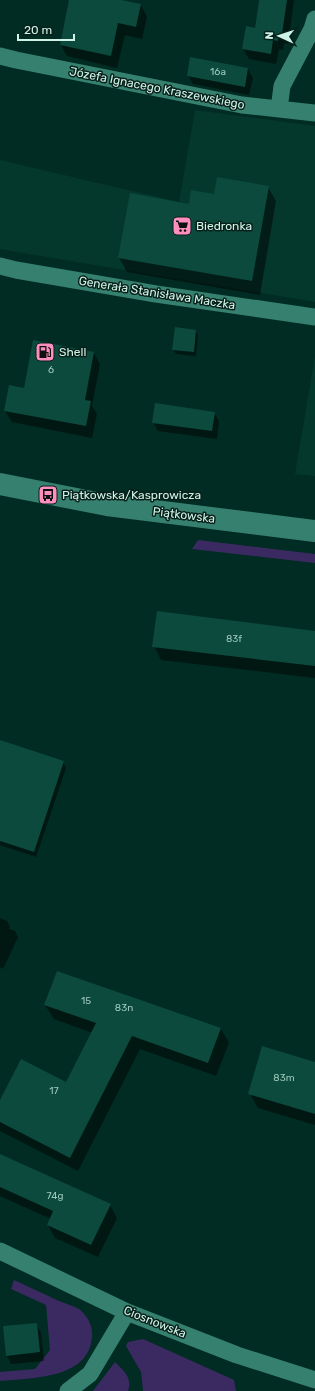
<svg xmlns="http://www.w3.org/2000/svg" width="315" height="1391" viewBox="0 0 315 1391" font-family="Rubik,sans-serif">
	<rect width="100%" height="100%" fill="#012c23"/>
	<path fill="#05382d" d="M195,110L315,126V302L0,249V160L179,202Z
		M315,356V476L295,474Z"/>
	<path fill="#3b2a61" d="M198,540L315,554V563L192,549Z
		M14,1280C29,1287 44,1294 59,1301C65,1303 73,1306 79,1309C87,1315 93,1326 92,1336C90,1379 32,1378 0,1381V1372L35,1369L50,1350L46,1305L11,1289Z
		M143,1339L234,1380L236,1391H143L141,1372L126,1346L128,1342Z
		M115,1362C123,1370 133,1378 128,1391H93Z"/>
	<path fill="#0007" d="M70,0H117L141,5L147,17L142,39L125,35L117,68L67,56L61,45Z
		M259,0H294L288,44L284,43L283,50L279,49L276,64L249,59L243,49L247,27L255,29Z
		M248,69L253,78L249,95L193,84L188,75Z
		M268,187L276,201L260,295L127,272L119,258L190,205L215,195Z
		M196,331L198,335L196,356L176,354L173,349Z
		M94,353L100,364L92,406L97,414L92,438L12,422L5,411Z
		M214,413L219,421L217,439L158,431L153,422Z
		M315,631V678L161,660L154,646Z
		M0,741L63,762L66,768L36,857L0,845Z
		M0,918L7,921L10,927L9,929L15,931L18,937L3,969L0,967Z
		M58,972L221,1029L229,1043L216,1076L140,1049L78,1171L0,1131V1102L67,1084L93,1033L54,1019L45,1005Z
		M315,1063V1125L258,1108L250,1094Z
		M0,1155L110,1205L117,1218L98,1257L55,1238L48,1225L51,1219L0,1196Z
		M36,1324L41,1333L44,1361L11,1364L7,1356Z"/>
	<path fill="#0b4a3d" d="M69,0H121L141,4L136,27L118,23L111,56L60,45Z
		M259,0H287L282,34H279L278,41L273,40L271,54L242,49L246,26L255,28Z
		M190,57L248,68L245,87L187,76Z
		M217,177L269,186L252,281L118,258L130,193L189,204L191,190L214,194Z
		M175,327L196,330L194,352L172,350Z
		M33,340L94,352L85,400L91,401L86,426L4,411L9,385L24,388Z
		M155,403L215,412L212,431L152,423Z
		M157,611L315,631V666L152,647Z
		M0,740L64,761L34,852L0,841Z
		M57,971L221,1028L208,1063L132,1036L70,1158L0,1122V1100L21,1059L66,1082L96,1023L44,1005Z
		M262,1046L315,1062V1114L248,1094Z
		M0,1154L111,1204L91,1245L47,1225L53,1211L0,1187Z
		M37,1323L40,1352L6,1356L3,1326Z"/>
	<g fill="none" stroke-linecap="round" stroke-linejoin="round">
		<path stroke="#35806e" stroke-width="17" d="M0,56L16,60L242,105L315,113
			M279,109L282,86L312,29L315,19
			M0,266L16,270L156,294L315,317
			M0,1251L127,1312L237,1355L315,1380
			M68,1391L90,1374L127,1312"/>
		<path stroke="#35806e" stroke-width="22" d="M0,484L107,505L315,531"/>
	</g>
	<defs>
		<g id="supermarket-square" transform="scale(1)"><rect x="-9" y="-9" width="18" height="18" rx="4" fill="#fe8ebd" stroke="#08201a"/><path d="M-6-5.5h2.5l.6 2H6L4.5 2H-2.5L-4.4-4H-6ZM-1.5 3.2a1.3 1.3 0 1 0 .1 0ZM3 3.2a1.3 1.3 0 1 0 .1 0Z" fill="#111"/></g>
		<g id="fuel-square" transform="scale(1)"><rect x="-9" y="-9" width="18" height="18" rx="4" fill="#fe8ebd" stroke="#08201a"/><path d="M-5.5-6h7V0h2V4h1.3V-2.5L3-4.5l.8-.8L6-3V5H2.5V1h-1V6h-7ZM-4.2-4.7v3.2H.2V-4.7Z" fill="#111"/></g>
		<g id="bus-square" transform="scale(1)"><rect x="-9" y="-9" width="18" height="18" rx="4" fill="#fe8ebd" stroke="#08201a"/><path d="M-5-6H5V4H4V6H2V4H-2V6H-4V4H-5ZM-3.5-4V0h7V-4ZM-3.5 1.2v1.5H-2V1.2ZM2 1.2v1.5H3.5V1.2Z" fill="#111"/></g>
	</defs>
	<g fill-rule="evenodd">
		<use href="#supermarket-square" x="182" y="226"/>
		<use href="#fuel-square" x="45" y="352"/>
		<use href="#bus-square" x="48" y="495"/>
	</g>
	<g text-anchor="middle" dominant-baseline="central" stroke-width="3" stroke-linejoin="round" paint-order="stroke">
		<g font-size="10" fill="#9ec9bc">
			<text x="218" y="72">16a</text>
			<text x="51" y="370">6</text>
			<text x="234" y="639">83f</text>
			<text x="86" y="1001">15</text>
			<text x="124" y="1008">83n</text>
			<text x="284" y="1078">83m</text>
			<text x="54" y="1091">17</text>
			<text x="55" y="1196">74g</text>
		</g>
		<g font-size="12" fill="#cff3e7" stroke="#08201a">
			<text transform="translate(157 88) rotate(11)">Józefa Ignacego Kraszewskiego</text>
			<text transform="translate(157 293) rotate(9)">Generała Stanisława Maczka</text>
			<text transform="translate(184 515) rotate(7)">Piątkowska</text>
			<text transform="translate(155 1322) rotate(22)">Ciosnowska</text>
		</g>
		<g font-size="12" fill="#cff3e7" stroke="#08201a" text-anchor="start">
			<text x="196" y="226">Biedronka</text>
			<text x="59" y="352">Shell</text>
			<text x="62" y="495">Piątkowska/Kasprowicza</text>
		</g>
	</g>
	<g transform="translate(279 36) rotate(273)" stroke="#08201a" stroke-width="3" paint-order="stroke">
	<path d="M0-3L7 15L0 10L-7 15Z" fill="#cff3e7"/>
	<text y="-6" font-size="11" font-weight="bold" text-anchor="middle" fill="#cff3e7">N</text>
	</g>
	<path d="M18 34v6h56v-6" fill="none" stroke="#cff3e7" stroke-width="2"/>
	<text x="24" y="34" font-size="12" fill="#cff3e7" stroke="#08201a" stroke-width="3" paint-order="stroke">20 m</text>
</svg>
